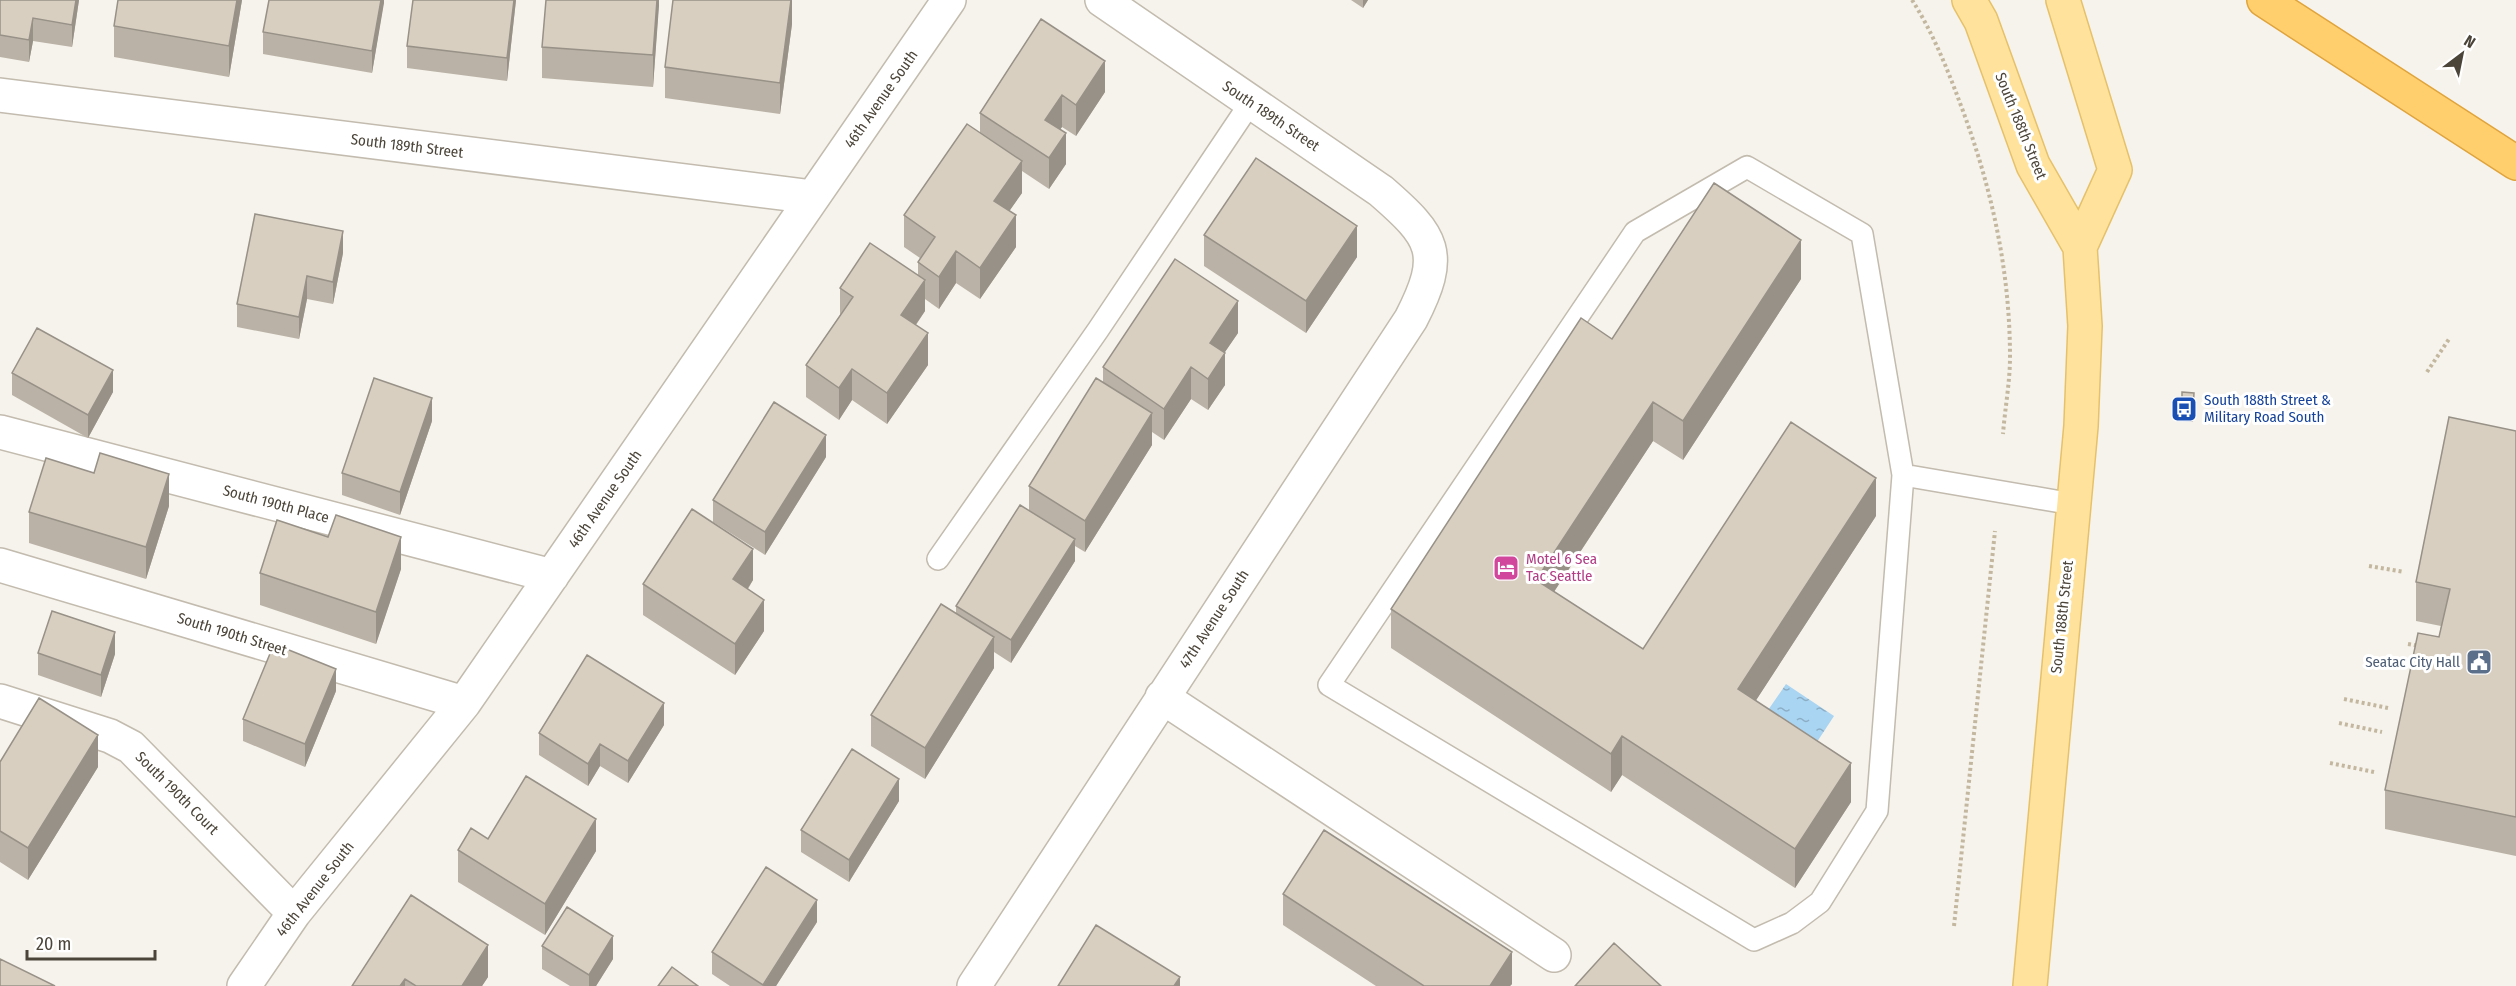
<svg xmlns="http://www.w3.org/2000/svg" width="2516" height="986" viewBox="0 0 2516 986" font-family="'Fira Sans Condensed',sans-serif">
	<defs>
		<pattern id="water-ripples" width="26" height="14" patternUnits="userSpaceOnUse" patternTransform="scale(1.5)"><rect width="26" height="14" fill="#a9d4f2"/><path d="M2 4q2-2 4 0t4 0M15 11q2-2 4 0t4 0" fill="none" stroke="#8caec5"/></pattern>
	</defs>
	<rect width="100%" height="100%" fill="#f6f3ec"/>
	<path fill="url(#water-ripples)" d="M1786,684L1834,716L1813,748L1764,716Z"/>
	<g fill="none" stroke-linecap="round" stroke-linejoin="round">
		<g stroke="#c2bbae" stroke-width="24">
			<path id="lane" d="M1903,475L1877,811L1820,902L1792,923L1754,940L1329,685L1635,232L1747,167L1862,234L1903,475L2073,504
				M938,559L1098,330L1251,102"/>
		</g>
		<g stroke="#c2bbae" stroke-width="36">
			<path id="street" d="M0,95L813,197
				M0,432L552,576
				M0,565L464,703
				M1162,697L1554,955
				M0,701L110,736L131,747L294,913
				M244,986L294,913L464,703L949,0
				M974,986L1411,319C1445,253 1434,237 1381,191L1102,0"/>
		</g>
		<g stroke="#e6c16a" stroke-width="36">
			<path id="primary" d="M1969,0L1981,21L2033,165L2080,247L2085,326L2081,426L2030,986
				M2063,0L2115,170L2080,247"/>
		</g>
		<g stroke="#e0a43c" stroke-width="36">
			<path id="highway" d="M2264,0L2516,163"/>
		</g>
		<path stroke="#c4b79f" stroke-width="4" stroke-dasharray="3 3" stroke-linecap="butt" d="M1912,0C1932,31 1947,68 1960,103C1991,185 2010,269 2010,357C2010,382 2005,408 2003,434
			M2427,372L2449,339
			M2369,566L2404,572
			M2408,644L2419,646
			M2344,699L2388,708
			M2339,723L2382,732
			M2330,763L2374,772
			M1954,926L1995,531"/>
		<use href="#lane" stroke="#fff" stroke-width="21"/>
		<use href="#street" stroke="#fff" stroke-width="33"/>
		<use href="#primary" stroke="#ffe39c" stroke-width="33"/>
		<use href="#highway" stroke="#ffcf6e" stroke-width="33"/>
	</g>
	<path fill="#bab2a6" d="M0,0H79L72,47L33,41L29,62L0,57Z
		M242,0L229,77L114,57V26Z
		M384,0L372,73L263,54V32Z
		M516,0L507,81L407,68V46Z
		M659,0L653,87L542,78V47Z
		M792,0V24L780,114L665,98V67Z
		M1351,0H1368L1363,8Z
		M1041,19L1105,92L1076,136L1062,127L1060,129L1066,164L1049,189L1022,171V193L1009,211L1016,247L980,299L956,283L939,309L925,299V311L916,325L928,365L887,424L852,400L839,420L806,397V365L840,315V288L918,275V262L920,258L904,247V215L980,133V113Z
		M1204,235L1357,257L1306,333L1204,266Z
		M343,253L333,304L307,299L299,339L237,327V304Z
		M1801,279L1683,460L1653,441L1554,592L1643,649L1876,516L1756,700L1851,802L1795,888L1622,775L1611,792L1391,648V609L1612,339Z
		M1238,333L1224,353L1225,385L1208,410L1191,399L1164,440L1152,432V445L1085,552L1075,546V561L1011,663L994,652V668L925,779L871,746V715L956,614V606L1029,510V486L1103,382V367Z
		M12,373L113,392L88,438L12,395Z
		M2182,392L2194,405L2193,422L2182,421Z
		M432,421L400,515L342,495V473Z
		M2516,431V856L2385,829V790L2439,637L2441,626L2416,621V582Z
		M826,457L765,555L713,522V500Z
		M94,473L169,506L146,579L29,543V512Z
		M328,537L401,569L376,644L260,605V573Z
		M753,580L748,589L764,631L735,675L643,615V584Z
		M38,653L115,654L101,697L38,675Z
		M336,691L305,767L243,741V719Z
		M664,725L628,783L600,766L588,786L539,755V733Z
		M0,762L98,767L28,880L0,862Z
		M899,801L849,882L801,852V830Z
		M458,850L596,851L545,935L458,882Z
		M1283,894L1512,984L1510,986H1376L1283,925Z
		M411,895L488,977L482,986H352Z
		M817,922L776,986H730L712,974V952Z
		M542,946L613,959L596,986H570L542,969Z"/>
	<path fill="#979187" d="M76,0H79L72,47V25Z
		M237,0H242L229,77V46Z
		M381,0H384V3L372,73V51Z
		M514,0H516L507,81V58Z
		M657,0H659V6L653,87V55Z
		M791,0H792V24L780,114V83Z
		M1363,0H1368L1363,8Z
		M33,18V41L29,62V40Z
		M1105,61V92L1076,136V105Z
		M1062,95V127L1045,151V120Z
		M1066,133V164L1049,189V158Z
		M1022,161V193L994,233V201Z
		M1016,215V247L980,299V268Z
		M1357,226V257L1306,333V301Z
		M343,231V253L333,304V282Z
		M1801,240V279L1683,460V421Z
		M956,251V283L939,309V277Z
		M307,276V299L299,339V317Z
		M925,280V311L901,346V315Z
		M1238,301V333L1210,374V343Z
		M928,333V365L887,424V393Z
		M1225,353V385L1208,410V379Z
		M1191,367V399L1164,440V409Z
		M852,369V400L839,420V388Z
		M113,370V392L88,438V415Z
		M432,398V421L400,515V492Z
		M1653,402V441L1536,619V580Z
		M1152,413V445L1085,552V521Z
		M826,435V457L765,555V532Z
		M169,474V506L146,579V547Z
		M1876,478V516L1738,728V689Z
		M401,537V569L376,644V612Z
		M1075,539V561L1011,663V640Z
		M753,549V580L733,611V579Z
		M764,600V631L735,675V644Z
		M115,632V654L101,697V675Z
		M994,637V668L925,779V748Z
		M336,669V691L305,767V744Z
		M664,703V725L628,783V761Z
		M98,735V767L28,880V848Z
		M1622,736V775L1611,792V754Z
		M600,744V766L588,786V764Z
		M1851,763V802L1795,888V849Z
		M899,779V801L849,882V860Z
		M596,819V851L545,935V904Z
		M817,900V922L776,986H763Z
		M613,936V959L596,986H589V975Z
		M488,945V977L482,986H462Z
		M1512,952V984L1510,986H1490Z
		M1180,977V986H1174Z
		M405,979V986H400Z"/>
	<path fill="#d8cfc1" stroke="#979187" stroke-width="1.5" d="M0,0H76L72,25L33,18L29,40L0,35Z
		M118,0H237L229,46L114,26Z
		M269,0H381L372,51L263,32Z
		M413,0H514L507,58L407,46Z
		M546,0H657L653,55L542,47Z
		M673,0H791L780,83L665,67Z
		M1041,19L1105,61L1076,105L1062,95L1045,120L1066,133L1049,158L980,113Z
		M967,124L1022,161L994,201L1016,215L980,268L956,251L939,277L918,262L935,237L904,215Z
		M1256,158L1357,226L1306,301L1204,235Z
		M1714,183L1801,240L1683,421L1653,402L1536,580L1643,649L1791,422L1876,478L1738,689L1851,763L1795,849L1622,736L1611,754L1391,609L1581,318L1612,339Z
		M255,214L343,231L333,282L307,276L299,317L237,304Z
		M870,243L925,280L901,315L928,333L887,393L852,369L839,388L806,365L853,297L840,288Z
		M1175,259L1238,301L1210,343L1225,353L1208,379L1191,367L1164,409L1103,367Z
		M37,328L113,370L88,415L12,373Z
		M374,378L432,398L400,492L342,473Z
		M1096,378L1152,413L1085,521L1029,486Z
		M2182,392L2194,393L2193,410L2182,409Z
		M774,402L826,435L765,532L713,500Z
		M2449,417L2516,431V817L2385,790L2418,633L2439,637L2450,589L2416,582Z
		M100,453L169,474L146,547L29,512L46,458L94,473Z
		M1020,505L1075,539L1011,640L956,606Z
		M692,509L753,549L733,579L764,600L735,644L643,584Z
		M336,515L401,537L376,612L260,573L277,520L328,537Z
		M941,604L994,637L925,748L871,715Z
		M52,611L115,632L101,675L38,653Z
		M274,644L336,669L305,744L243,719Z
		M587,655L664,703L628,761L600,744L588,764L539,733Z
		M39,698L98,735L28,848L0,831V762Z
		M852,749L899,779L849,860L801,830Z
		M526,776L596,819L545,904L458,850L471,828L488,839Z
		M1324,830L1512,952L1490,986H1424L1283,894Z
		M766,867L817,900L763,985L712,952Z
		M411,895L488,945L462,986H416L405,979L400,986H352Z
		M567,907L613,936L589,975L542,946Z
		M1096,925L1180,977L1174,986H1058Z
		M1614,943L1661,986H1575Z
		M0,959L55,986H0Z
		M672,967L698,986H658Z"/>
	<defs>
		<g id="bus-square" transform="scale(1.35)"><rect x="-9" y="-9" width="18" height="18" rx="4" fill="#1a4fb4" stroke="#fff"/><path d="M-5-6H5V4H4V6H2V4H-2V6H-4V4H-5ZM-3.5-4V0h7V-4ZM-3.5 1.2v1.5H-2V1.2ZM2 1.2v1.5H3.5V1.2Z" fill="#fff"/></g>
		<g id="hotel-square" transform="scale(1.35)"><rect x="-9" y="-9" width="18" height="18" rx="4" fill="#d1479c" stroke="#fff"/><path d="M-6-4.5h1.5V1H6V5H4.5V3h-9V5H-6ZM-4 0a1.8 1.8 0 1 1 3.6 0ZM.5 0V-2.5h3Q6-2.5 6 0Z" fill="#fff"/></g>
		<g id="civic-square" transform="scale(1.35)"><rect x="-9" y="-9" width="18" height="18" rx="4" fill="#5c6f8a" stroke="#fff"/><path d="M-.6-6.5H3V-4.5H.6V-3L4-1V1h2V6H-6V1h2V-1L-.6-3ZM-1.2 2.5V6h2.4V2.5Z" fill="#fff"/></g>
	</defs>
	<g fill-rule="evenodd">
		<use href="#bus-square" x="2184" y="409"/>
		<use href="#hotel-square" x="1506" y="568"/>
		<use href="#civic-square" x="2479" y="662"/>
	</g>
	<g text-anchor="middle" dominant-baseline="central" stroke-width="6" stroke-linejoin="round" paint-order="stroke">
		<g font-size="15" fill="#4b4439" stroke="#fff">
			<text transform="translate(881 99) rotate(-55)">46th Avenue South</text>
			<text transform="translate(1271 116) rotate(34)">South 189th Street</text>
			<text transform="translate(2021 126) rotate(68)">South 188th Street</text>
			<text transform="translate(407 146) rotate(7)">South 189th Street</text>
			<text transform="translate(605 499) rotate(-55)">46th Avenue South</text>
			<text transform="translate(276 504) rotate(15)">South 190th Place</text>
			<text transform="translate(2062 617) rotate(-84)">South 188th Street</text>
			<text transform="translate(1214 619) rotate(-57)">47th Avenue South</text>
			<text transform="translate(232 634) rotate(17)">South 190th Street</text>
			<text transform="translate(177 793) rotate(45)">South 190th Court</text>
			<text transform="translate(315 889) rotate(-52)">46th Avenue South</text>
		</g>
		<g font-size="15" fill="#164399" stroke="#fff" text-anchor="start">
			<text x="2204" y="400">South 188th Street &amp;<tspan x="2204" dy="17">Military Road South</tspan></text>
		</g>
		<g font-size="15" fill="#b23c85" stroke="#fff" text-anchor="start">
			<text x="1526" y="559">Motel 6 Sea<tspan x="1526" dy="17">Tac Seattle</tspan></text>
		</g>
		<g font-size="15" fill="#4e5e75" stroke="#fff" text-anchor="end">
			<text x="2460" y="662">Seatac City Hall</text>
		</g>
	</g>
	<g transform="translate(2462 54) rotate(32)" stroke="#ffffff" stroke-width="4.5" paint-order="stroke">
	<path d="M0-4.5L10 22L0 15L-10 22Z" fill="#4b4439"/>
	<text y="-9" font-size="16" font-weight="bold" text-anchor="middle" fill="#4b4439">N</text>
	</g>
	<path d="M27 950v9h128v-9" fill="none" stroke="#4b4439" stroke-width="3"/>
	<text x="36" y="950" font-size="18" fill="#4b4439" stroke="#ffffff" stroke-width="4.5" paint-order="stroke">20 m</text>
</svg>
